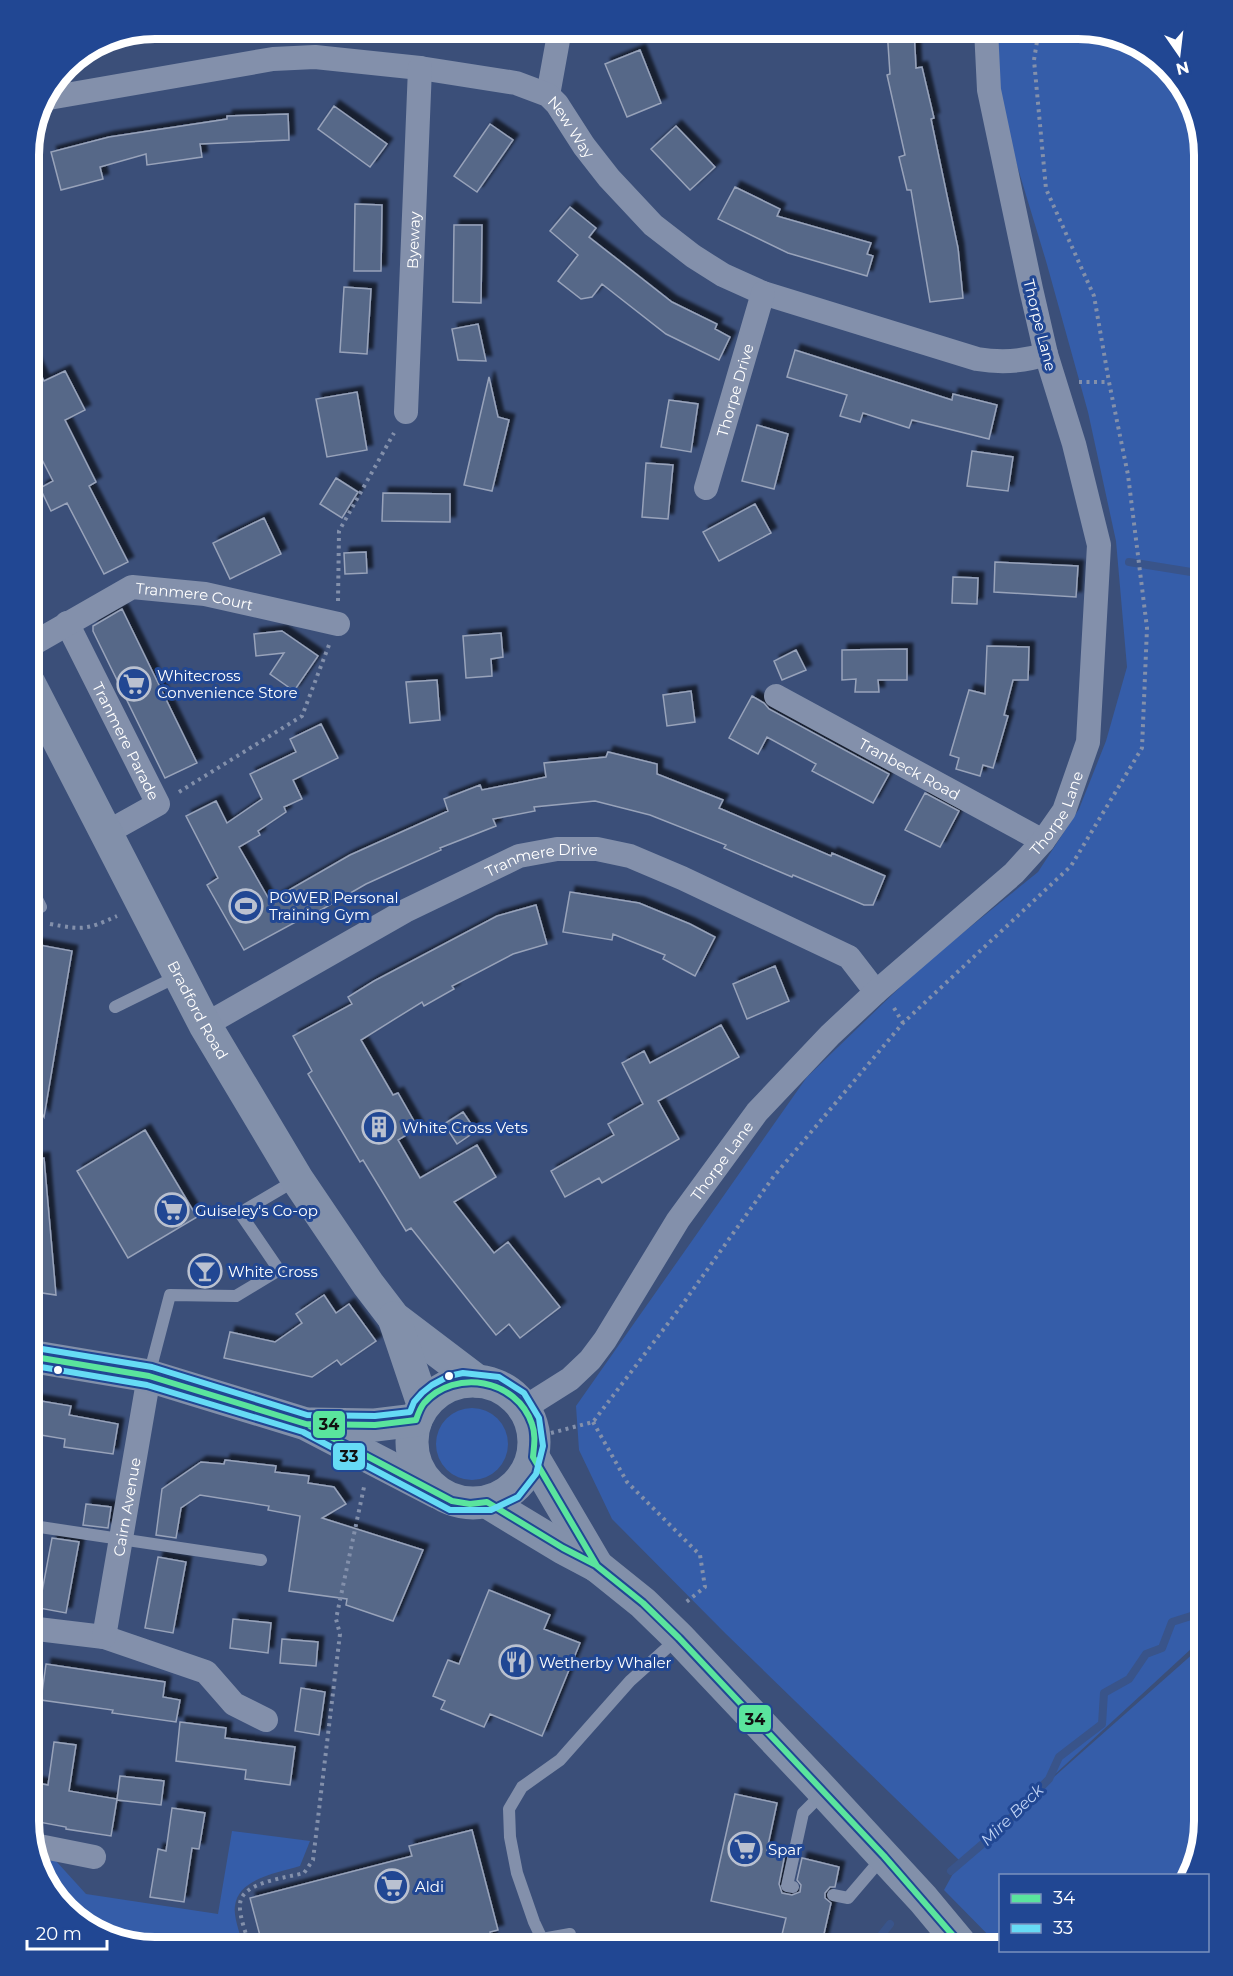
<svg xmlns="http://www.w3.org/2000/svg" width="1233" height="1976" viewBox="0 0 1233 1976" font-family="Montserrat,sans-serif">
	<defs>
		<filter id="shadow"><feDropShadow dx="5.5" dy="-5.5" stdDeviation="1.5" flood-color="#0009"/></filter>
	</defs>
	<rect width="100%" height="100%" fill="#3b4f79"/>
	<path fill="#355da9" d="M995,29H1087L1149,50L1191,98L1204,155V1637L1002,1823L1204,1644V1822L1188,1875L1000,1876V1947L944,1890L960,1861L726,1634L612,1519L579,1450L576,1406L807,1077L923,965L1038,872L1079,809L1106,741L1127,667L1116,541L1088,412L1046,261L999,106Z
		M436 1444a36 36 0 1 1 72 0a36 36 0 1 1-72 0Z
		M232,1831L310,1841L300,1866C278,1873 238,1878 235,1906C233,1916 241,1937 244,1947H147L85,1926L42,1878L37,1860L56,1861L86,1894L218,1914Z"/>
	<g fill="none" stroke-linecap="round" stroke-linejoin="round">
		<path stroke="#39548a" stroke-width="8" d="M1129,562L1191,572L1204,570
			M951,1871L1000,1829L1049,1779L1059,1757L1102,1724L1104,1693L1129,1679L1146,1654L1162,1648L1172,1622L1191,1616L1204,1607
			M878,1947L879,1938L890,1924"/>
	</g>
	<path fill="#566788" stroke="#98a3ba" stroke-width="1.5" filter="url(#shadow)" d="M887,29H914L916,68L922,67L934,118L931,119L958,248L963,298L930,302L911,190H907L899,157L905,155L887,75L890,74Z
		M640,50L661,103L627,117L605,64Z
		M334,106L387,144L370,167L318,129Z
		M288,114L289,140L200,144L202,157L147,165L146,154L100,167L103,179L61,190L51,152L109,137L227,119V116Z
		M490,124L513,140L477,192L454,176Z
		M676,126L715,167L690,190L651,149Z
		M735,187L780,209L777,216L871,243L867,254L873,256L867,276L788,253L718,219Z
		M355,204L382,205L381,271H354Z
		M570,207L596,228L589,237L672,302L717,324L715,329L730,337L719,360L666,334L602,284L592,297L581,299L558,281L578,255L550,231Z
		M454,225H482L481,303L453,302Z
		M344,287L371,289L367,354L340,352Z
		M478,324L486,361L458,360L452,329Z
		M29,350L44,381L65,371L85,410L65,420L96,482L89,486L128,562L104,574L67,503L51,511L40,488L53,481L36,448L39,447L29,427Z
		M795,350L952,400L953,394L997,405L989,439L912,420L909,428L863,413L860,422L840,416L847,395L787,377Z
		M489,377L498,417L509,420L492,491L464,485Z
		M357,392L367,450L327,457L316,399Z
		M669,400L698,404L691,452L661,447Z
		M757,425L788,434L774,489L742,481Z
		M972,451L1013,457L1008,491L967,486Z
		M646,463L673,465L668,519L642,517Z
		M336,478L358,492L342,518L320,504Z
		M383,493L450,494V522L382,521Z
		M755,504L771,533L719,561L703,532Z
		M264,518L281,554L230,579L213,543Z
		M366,552L367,573L345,574L344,553Z
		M995,562L1078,566L1076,597L994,592Z
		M953,577L978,578L977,604L952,603Z
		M122,609L197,763L165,778L93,631V626Z
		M282,631L318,656L294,691L270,674L284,653L256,656L254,634Z
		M501,633L503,657L491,659L492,676L466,678L463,636Z
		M987,646L1029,647L1028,680H1013L1004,715L1008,716L993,768L983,765L980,776L956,769L959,758L950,755L969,690L985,694Z
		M907,649V680H878L879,692H855L856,679L842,680V650Z
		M796,650L806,670L782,680L774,661Z
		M437,680L440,720L410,723L406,682Z
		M691,691L695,722L667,726L663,695Z
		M752,696L764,703L769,709L889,774L873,803L812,771L816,764L767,737L758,754L729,738Z
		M321,724L338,758L293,780L302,799L284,807L286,812L258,831L260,835L239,847L270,901L350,855L448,811L444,799L480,785L482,790L546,777L544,763L606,757L608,752L657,764V774L723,800L719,808L831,856L832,853L885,876L873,905H864L793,875L792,877L724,848L726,845L650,815L595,801L534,807L535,811L493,819L496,826L440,848L441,850L366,884L302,921L301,919L244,950L207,885L218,878L186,816L216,801L227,823L262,799L250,774L296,752L290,739Z
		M925,793L959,811L940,847L905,830Z
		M570,892L639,903L690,924L715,937L695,976L663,959L665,955L613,934L612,940L563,932Z
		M536,905L547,944L513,954L452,986L454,989L424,1006L422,1002L361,1040L393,1095L398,1093L418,1128L398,1140L420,1178L477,1145L496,1177L454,1202L494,1253L508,1242L560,1307L520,1338L509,1324L496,1335L411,1228L406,1231L363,1160L360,1162L308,1074L312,1071L293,1036L352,1004L348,997L374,981L497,916Z
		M29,943L72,951L44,1117L29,1091Z
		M775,966L789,1001L747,1019L733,984Z
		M721,1025L739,1057L658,1101L679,1139L602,1183L599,1178L565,1197L551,1171L614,1135L608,1124L643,1104L622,1063L644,1051L650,1063Z
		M463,1112L476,1131L457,1144L444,1124Z
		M145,1130L197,1217L128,1258L77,1171Z
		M44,1158L56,1295L29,1291V1159Z
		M324,1295L336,1313L349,1304L376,1341L341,1365L337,1360L312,1377L224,1358L230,1332L275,1342L302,1323L296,1314Z
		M29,1399L71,1406L69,1415L118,1424L113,1454L64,1447L65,1439L29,1433Z
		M225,1460L276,1466L275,1472L309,1476L308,1483L334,1487L346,1504L322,1518L423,1550L393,1621L346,1605L347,1599L289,1591L300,1516L268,1510L269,1506L200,1495L181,1508L176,1538L156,1535L162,1489L201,1462L224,1464Z
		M86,1504L111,1507L108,1528L83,1525Z
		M52,1538L79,1542L66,1613L39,1608Z
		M158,1557L186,1562L173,1633L145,1628Z
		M489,1590L550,1615L544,1629L580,1643L542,1736L490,1714L484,1727L441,1709L445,1701L433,1696L448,1660L459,1664Z
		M233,1619L271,1623L268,1653L230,1648Z
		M282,1639L318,1642L316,1666L280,1663Z
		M46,1664L165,1682L163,1697L180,1700L176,1722L112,1713L113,1710L41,1700Z
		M301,1688L325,1692L319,1735L295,1731Z
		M180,1722L226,1728L225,1738L295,1747L290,1785L245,1779L246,1770L176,1761Z
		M54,1742L76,1745L69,1791L117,1799L111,1836L66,1829V1827L28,1820V1781L48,1785Z
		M120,1776L164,1781L161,1805L117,1800Z
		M735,1794L777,1803L767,1850L785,1854L779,1884L782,1893L792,1895L800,1892L801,1885L797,1880L802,1858L839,1867L835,1887H830L825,1893V1898L831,1903L821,1947H779L786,1918L711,1901Z
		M172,1808L205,1813L199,1849L192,1848L184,1902L150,1897L158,1849L166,1851Z
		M472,1830L498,1930L490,1932L493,1947H263L250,1898L412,1856L409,1846Z"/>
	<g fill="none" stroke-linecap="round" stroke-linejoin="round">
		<path stroke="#8390ab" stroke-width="4" stroke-dasharray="3 4.5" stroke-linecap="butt" d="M1079,382H1109
			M338,601L339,531L394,433
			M179,792L302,716L329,645
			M50,924C83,930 86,930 117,916
			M894,1008L903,1023
			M593,1422L627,1482L700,1555L705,1587L685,1603
			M551,1433L593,1422L682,1305L774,1176L903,1023L1071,866L1142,748L1147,628L1128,475L1109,382L1094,296L1046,189L1034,60L1039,29
			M250,1947C247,1936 239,1916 240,1905C240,1882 286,1878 304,1873L313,1860L340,1634L336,1619L364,1487"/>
		<path stroke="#8390ab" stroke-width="12" d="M29,883L41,907
			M115,1007L178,976
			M149,1375L170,1295L236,1296L279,1270L240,1213L296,1180
			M40,1527L261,1560
			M793,1887L787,1886L803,1813L824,1792
			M833,1895L848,1898L883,1857
			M570,1934L542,1939L534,1922L517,1873L510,1837L509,1809L522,1787L560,1760L630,1681L678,1638"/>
		<g stroke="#8390ab" stroke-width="24">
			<path d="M548,95L560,29"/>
			<path id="s1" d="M43,99L273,59L315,57L420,68L516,83L548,95L557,104L584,146L609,178L653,225L693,256L723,275L763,293L977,359C1001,363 1023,362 1046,354"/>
			<path id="s2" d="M406,412L420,68"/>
			<path id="s3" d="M706,488L763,293"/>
			<path id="s4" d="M67,623L158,804L106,833"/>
			<path id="s5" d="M29,646L132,587L205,594L338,624"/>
			<path id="s6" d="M776,696L1043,841"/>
			<path id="s7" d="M205,1025L405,911L519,856L557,849H597L630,856L682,878L849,957L876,992"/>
			<path id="s8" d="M524,1408L570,1379L590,1360L605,1340L678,1220L757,1112L830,1035L876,992L1014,873L1043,841L1064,811L1088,742L1099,545L1074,444L1046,354L1031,289L989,90L986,29"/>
			<path d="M29,1628L104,1637L206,1672L234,1704L266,1720"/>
			<path id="s9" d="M104,1637L149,1376"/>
			<path d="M34,1845L94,1857"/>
		</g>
		<g stroke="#8290aa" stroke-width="33">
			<path id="s10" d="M29,683L205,1025L297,1179L368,1284L394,1318L477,1381"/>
			<path d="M394,1318L423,1404"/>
			<path d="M29,1356L149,1376L306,1424L437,1492"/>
			<circle cx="473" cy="1442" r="61"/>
			<path d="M311,1424L375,1425L416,1420"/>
			<path d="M533,1457L597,1566"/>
			<path d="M487,1502L563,1548L597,1566L643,1603L679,1638L814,1781L923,1899L963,1947"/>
		</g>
		<g stroke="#214793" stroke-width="10">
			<path id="bus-1" d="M29,1356L149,1376L306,1424L375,1425L416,1420C418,1414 420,1408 424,1403C455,1368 517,1379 532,1424C536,1435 534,1446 533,1457L597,1566L643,1603L679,1638L884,1856L963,1947
				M310,1426L452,1501L470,1504L487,1502L563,1548L596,1565"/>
		</g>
		<g stroke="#214793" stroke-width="10">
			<path id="bus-2" d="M29,1365L147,1385L303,1432L450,1510H491L518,1497L536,1474L543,1446L539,1418L524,1393L499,1377L463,1373L449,1376L432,1385L422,1393L414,1402L410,1412L375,1416L307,1415L152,1367L30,1347"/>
		</g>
		<use href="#bus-1" stroke="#5ae49d" stroke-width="6"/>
		<use href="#bus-2" stroke="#66dbf5" stroke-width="6"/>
	</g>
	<defs>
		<g id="supermarket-ring" transform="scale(1.725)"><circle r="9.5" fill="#214793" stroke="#bac1d0" stroke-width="1.5"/><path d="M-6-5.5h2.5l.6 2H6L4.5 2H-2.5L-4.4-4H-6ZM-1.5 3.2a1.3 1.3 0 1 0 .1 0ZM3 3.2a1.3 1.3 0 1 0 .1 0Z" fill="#bac1d0"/></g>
		<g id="stadium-ring" transform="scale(1.725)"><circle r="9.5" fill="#214793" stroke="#bac1d0" stroke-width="1.5"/><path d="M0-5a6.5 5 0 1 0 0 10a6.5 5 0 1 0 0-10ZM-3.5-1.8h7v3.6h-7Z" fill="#bac1d0"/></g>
		<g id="building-ring" transform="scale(1.725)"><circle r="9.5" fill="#214793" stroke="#bac1d0" stroke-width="1.5"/><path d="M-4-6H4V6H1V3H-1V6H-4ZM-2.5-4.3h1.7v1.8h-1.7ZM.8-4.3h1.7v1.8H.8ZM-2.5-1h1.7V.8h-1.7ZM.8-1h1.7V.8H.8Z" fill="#bac1d0"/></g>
		<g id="bar-ring" transform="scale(1.725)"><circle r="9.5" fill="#214793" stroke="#bac1d0" stroke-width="1.5"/><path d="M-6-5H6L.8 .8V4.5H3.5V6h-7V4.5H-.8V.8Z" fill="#bac1d0"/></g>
		<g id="restaurant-ring" transform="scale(1.725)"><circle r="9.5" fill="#214793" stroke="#bac1d0" stroke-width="1.5"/><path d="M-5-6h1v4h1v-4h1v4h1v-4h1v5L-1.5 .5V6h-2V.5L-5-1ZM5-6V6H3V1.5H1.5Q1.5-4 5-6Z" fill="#bac1d0"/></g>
	</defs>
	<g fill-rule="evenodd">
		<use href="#supermarket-ring" x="134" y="684"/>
		<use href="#stadium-ring" x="246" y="906"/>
		<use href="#building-ring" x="379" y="1127"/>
		<use href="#supermarket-ring" x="172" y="1210"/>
		<use href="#bar-ring" x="205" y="1271"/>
		<use href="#restaurant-ring" x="516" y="1662"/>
		<use href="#supermarket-ring" x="745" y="1849"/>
		<use href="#supermarket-ring" x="392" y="1886"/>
	</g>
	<g fill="#fff" stroke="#214793" stroke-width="2">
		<circle cx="58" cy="1370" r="5"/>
		<circle cx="449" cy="1376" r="5"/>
	</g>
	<g text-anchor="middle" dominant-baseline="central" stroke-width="6" stroke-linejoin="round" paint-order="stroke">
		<g font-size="15" fill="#fff" stroke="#214793">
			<text stroke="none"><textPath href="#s1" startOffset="552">New Way</textPath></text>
			<text stroke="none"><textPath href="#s2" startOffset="172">Byeway</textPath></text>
			<text transform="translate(1040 325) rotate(76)">Thorpe Lane</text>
			<text stroke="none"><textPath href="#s3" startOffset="102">Thorpe Drive</textPath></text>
			<text stroke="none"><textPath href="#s5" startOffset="182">Tranmere Court</textPath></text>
			<text stroke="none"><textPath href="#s4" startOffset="132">Tranmere Parade</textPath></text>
			<text stroke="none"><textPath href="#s6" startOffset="152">Tranbeck Road</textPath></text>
			<text stroke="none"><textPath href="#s8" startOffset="807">Thorpe Lane</textPath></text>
			<text stroke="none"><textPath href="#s7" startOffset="378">Tranmere Drive</textPath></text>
			<text stroke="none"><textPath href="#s10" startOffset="368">Bradford Road</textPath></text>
			<text stroke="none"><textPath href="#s8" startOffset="321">Thorpe Lane</textPath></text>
			<text stroke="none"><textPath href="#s9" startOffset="132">Cairn Avenue</textPath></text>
		</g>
		<g font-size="15" fill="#fff" stroke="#214793" text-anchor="start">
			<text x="157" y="675">Whitecross<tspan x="157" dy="17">Convenience Store</tspan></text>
			<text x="269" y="897">POWER Personal<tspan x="269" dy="17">Training Gym</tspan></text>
			<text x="402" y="1127">White Cross Vets</text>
			<text x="195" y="1210">Guiseley's Co-op</text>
			<text x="228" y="1271">White Cross</text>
			<text x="539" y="1662">Wetherby Whaler</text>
			<text x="768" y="1849">Spar</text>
			<text x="415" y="1886">Aldi</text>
		</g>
		<g font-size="16" font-style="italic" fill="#bfd2f4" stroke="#214793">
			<text transform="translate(1012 1815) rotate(-44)">Mire Beck</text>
		</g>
	</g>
	<path d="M0 0H1233V1976H0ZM155 39H1078A116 116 0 0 1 1194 155V1821A116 116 0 0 1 1078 1937H155A116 116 0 0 1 39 1821V155A116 116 0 0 1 155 39Z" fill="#214793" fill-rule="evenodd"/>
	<path fill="none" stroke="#fff" stroke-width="8" d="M155 39H1078A116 116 0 0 1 1194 155V1821A116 116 0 0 1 1078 1937H155A116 116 0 0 1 39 1821V155A116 116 0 0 1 155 39Z"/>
	<g stroke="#214793" stroke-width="2">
		<rect x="312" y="1410" width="34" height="29" rx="6" fill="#5ae49d"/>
		<rect x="332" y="1442" width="34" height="29" rx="6" fill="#66dbf5"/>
		<rect x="738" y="1704" width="34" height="29" rx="6" fill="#5ae49d"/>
	</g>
	<g font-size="16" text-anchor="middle" font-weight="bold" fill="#111">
		<text x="329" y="1430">34</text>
		<text x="349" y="1462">33</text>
		<text x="755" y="1725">34</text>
	</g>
	<rect x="999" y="1874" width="210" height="78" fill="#214793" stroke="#7a91be" stroke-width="1.5"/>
	<rect x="1011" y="1894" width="30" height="9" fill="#5ae49d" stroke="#7a91be" stroke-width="1.5"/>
	<text x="1053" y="1904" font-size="18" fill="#ffffff">34</text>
	<rect x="1011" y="1924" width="30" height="9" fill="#66dbf5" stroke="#7a91be" stroke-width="1.5"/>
	<text x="1053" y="1934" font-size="18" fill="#ffffff">33</text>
	<g transform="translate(1179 54) rotate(166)" stroke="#214793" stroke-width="4.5" paint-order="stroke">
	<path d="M0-4.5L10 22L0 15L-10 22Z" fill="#ffffff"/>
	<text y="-9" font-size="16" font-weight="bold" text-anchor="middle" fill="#ffffff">N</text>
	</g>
	<path d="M27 1940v9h80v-9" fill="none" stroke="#ffffff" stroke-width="3"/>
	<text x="36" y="1940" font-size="18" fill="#ffffff" stroke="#214793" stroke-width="4.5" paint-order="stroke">20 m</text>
</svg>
